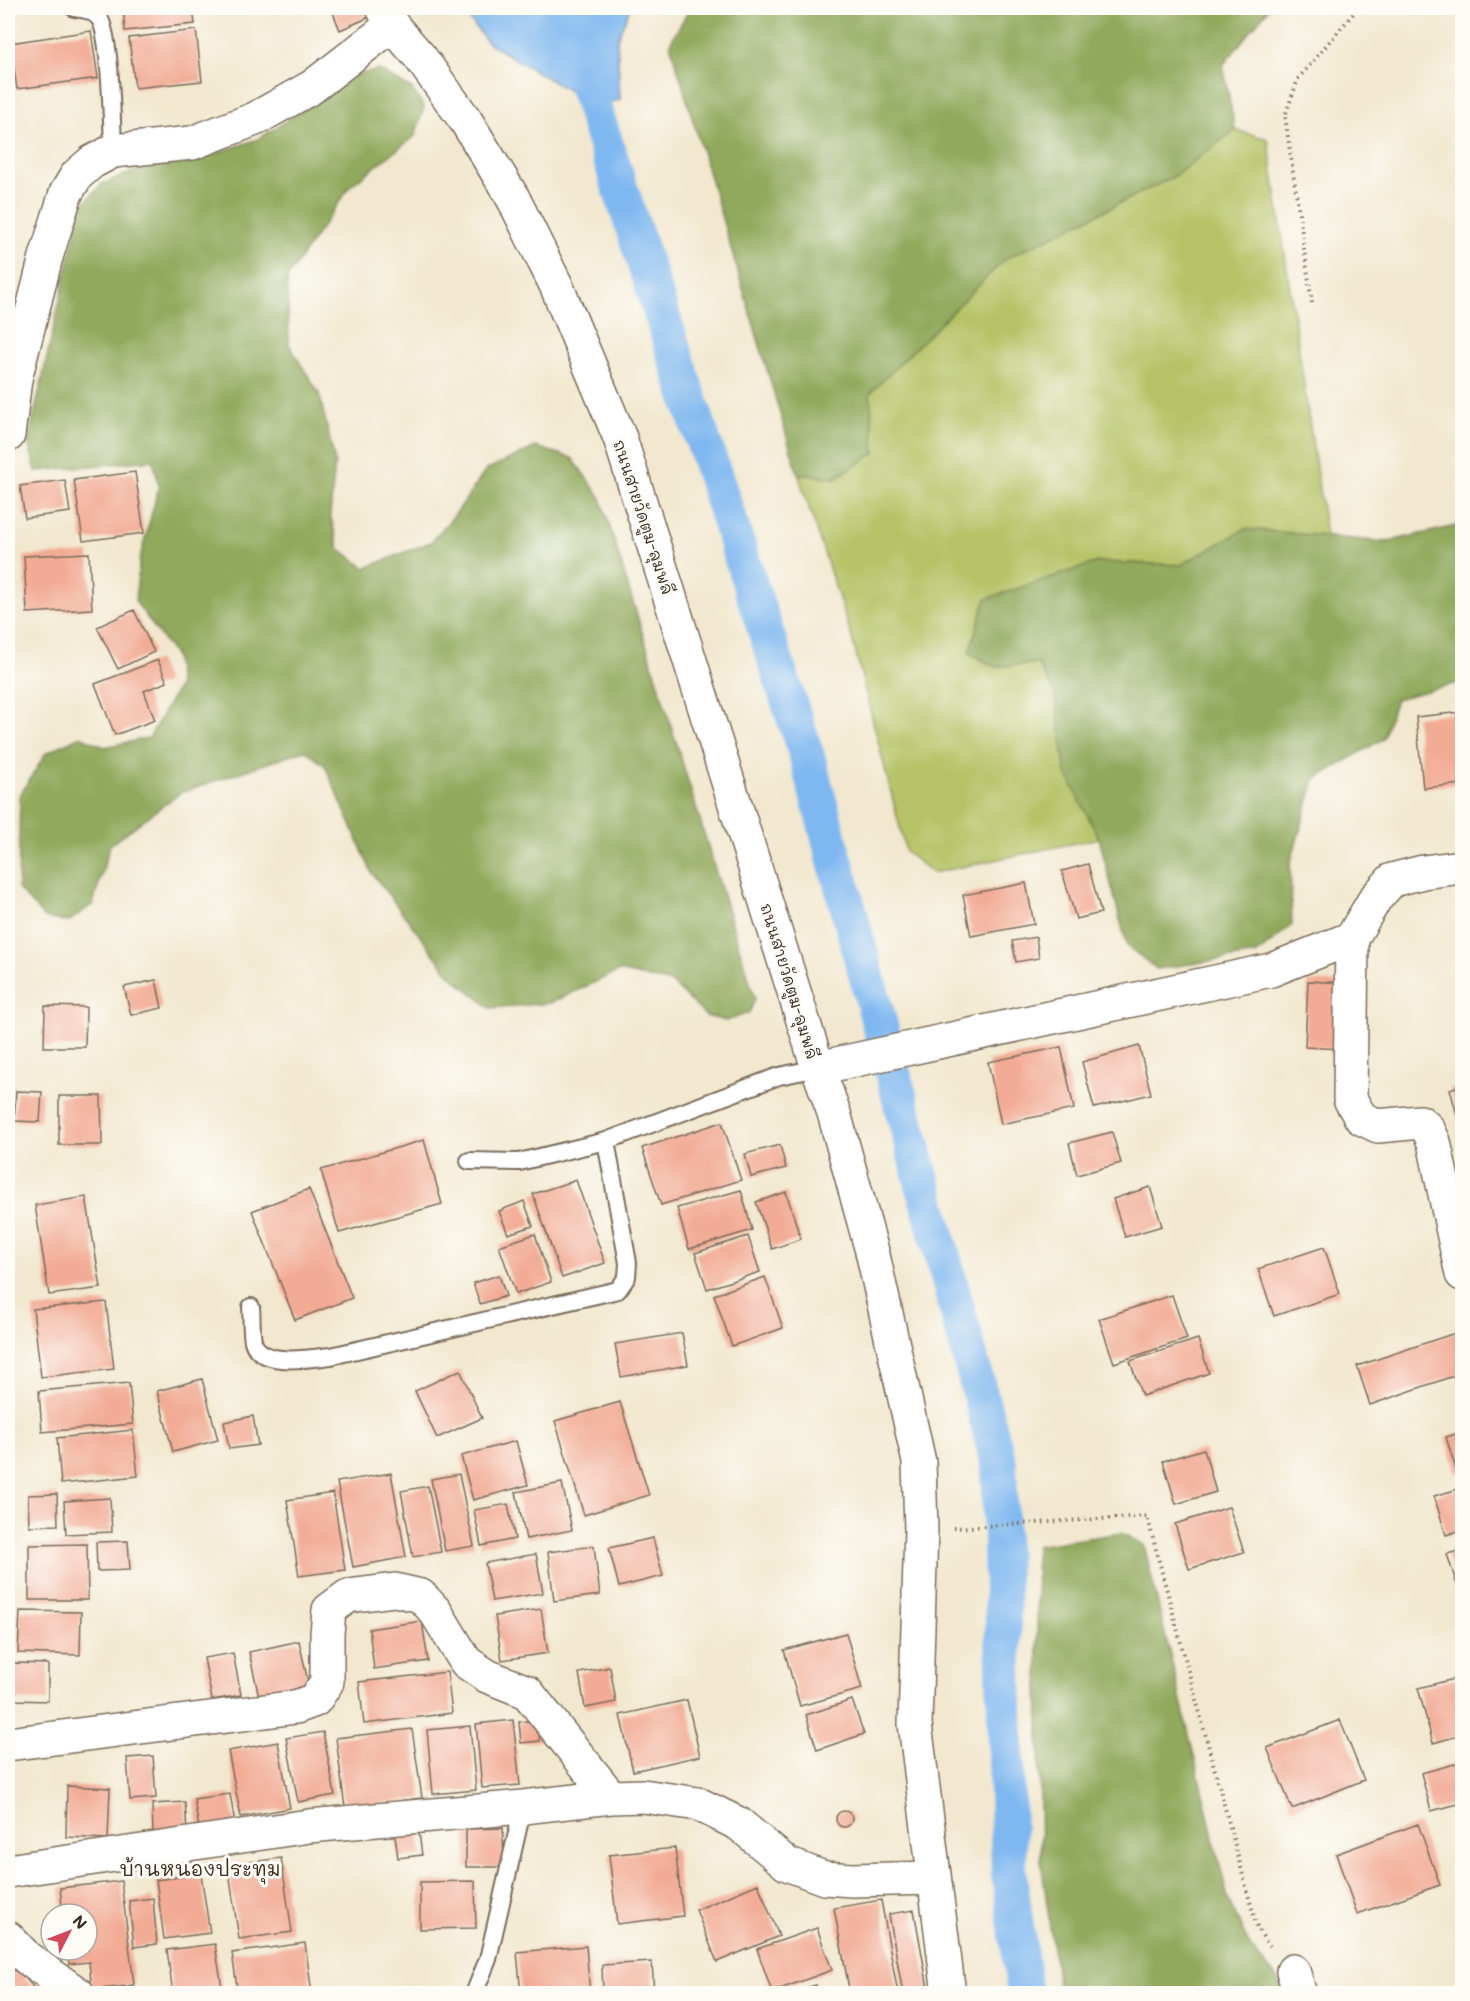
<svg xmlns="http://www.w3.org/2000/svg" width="1470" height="2001" viewBox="0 0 1470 2001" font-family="Mali,'Playpen Sans Thai',sans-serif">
	<rect width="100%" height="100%" fill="#fdfcf7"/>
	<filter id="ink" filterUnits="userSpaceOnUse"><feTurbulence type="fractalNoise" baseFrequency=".0167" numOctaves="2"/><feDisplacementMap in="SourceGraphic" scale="12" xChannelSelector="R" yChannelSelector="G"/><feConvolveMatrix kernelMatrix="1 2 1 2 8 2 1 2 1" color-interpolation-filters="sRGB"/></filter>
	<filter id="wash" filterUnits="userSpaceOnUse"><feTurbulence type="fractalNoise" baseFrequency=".008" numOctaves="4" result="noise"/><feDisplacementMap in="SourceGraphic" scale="24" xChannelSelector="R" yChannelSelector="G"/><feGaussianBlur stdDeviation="1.35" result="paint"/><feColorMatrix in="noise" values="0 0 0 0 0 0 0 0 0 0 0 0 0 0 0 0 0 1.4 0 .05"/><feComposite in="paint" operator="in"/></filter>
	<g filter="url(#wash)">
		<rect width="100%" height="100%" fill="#f2e8cf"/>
		<path fill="#b5c366" stroke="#787642" stroke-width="1.5" d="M1235,130L1268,139L1326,536L1245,529L1181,565L1098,562L986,599L969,653L995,667L1037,663L1055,693L1066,773L1099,838L933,873L906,852L852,638L798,474L835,478L870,393L1005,259L1173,177Z"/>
		<path fill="#90a95b" stroke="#666a3c" stroke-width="1.5" d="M690,8H922L924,13L938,8H1269L1223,65L1235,130L1173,177L1005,259L870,393L875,453L835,478L798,474L670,43Z
			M379,70L412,89L424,107L415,136L350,186L287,278L289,345L319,393L335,462L330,515L339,548L365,568L431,542L457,512L486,470L536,447L572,458L601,498L755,999L749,1013L726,1021L706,1016L672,983L619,971L550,1003L490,1008L450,975L372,873L325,766L305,750L180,793L110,845L93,904L68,922L45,918L18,889L20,795L46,753L80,736L104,747L149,738L179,685L175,656L135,601L140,558L159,486L153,460L36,471L28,442L81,206L102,184L140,169L205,157L258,139L359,74Z
			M1460,525L1462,526V682L1396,699L1383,739L1315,779L1290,864L1292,925L1257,954L1157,969L1127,946L1099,838L1066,773L1055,693L1038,663L995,667L969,653L986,599L1098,562L1181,565L1245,529L1386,542Z
			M1121,1533L1144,1545L1228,1899L1251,1948L1279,1981L1283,1993H1059L1041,1861L1036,1546Z"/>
		<path fill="#7fb8f0" stroke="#5d7187" stroke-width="1.5" d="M461,8H630L617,39L620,100L593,105L488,43Z"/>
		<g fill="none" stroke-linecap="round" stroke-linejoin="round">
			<path stroke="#7fb8f0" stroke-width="36" d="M561,8L807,757L999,1464L1009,1874L1025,1994"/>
		</g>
		<g id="blocks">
			<path fill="#f2ab94" d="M123,8H193L195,24L125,31Z
				M331,8H366L370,17L340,30Z
				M196,30L202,81L135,88L129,38Z
				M91,31L98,78L17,89L10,43Z
				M135,472L144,533L83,541L74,480Z
				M65,480L70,512L25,518L20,486Z
				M89,553L92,609L27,613L24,556Z
				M134,610L154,652L118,669L97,627Z
				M158,660L167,682L144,691L155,720L115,735L95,684Z
				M1462,712V784L1423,788L1416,717Z
				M1088,864L1101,913L1076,919L1062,871Z
				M1026,883L1034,924L971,936L963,895Z
				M1036,937L1039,958L1016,962L1012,941Z
				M156,980L162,1008L131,1015L124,987Z
				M1308,981L1346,983L1342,1049L1305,1047Z
				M45,1006L86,1007L85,1047H44Z
				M1139,1046L1151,1094L1094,1108L1082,1062Z
				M1061,1047L1074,1109L1001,1124L988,1062Z
				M1462,1085V1113L1457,1115L1450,1089Z
				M16,1091L42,1092L40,1122L14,1121Z
				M59,1096H101L102,1145H59Z
				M722,1122L741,1180L661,1205L642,1148Z
				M1112,1132L1121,1163L1077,1175L1069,1143Z
				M424,1140L442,1204L339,1233L321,1170Z
				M780,1145L786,1168L751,1177L745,1154Z
				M576,1180L605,1263L562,1278L533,1194Z
				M1150,1187L1162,1226L1125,1237L1113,1199Z
				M309,1189L352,1298L295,1320L252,1211Z
				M741,1190L752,1230L689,1249L677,1208Z
				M786,1192L801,1239L772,1249L756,1202Z
				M86,1197L101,1288L49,1295L35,1205Z
				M524,1201L533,1226L508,1234L499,1211Z
				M535,1234L551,1282L516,1294L499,1246Z
				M748,1236L760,1272L707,1289L695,1253Z
				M1324,1247L1340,1294L1274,1316L1258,1269Z
				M499,1275L506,1296L480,1304L473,1283Z
				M765,1277L783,1328L732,1346L714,1295Z
				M1172,1295L1187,1339L1114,1363L1099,1319Z
				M106,1302L114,1369L41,1377L33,1309Z
				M1461,1331L1462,1373L1370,1405L1357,1366Z
				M682,1333L688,1365L621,1377L615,1344Z
				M1198,1339L1209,1373L1142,1396L1130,1361Z
				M460,1370L482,1418L437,1438L415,1391Z
				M202,1379L218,1440L173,1452L157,1391Z
				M129,1383L133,1424L42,1432L39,1391Z
				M620,1402L649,1495L584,1515L555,1421Z
				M253,1416L258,1445L229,1449L224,1422Z
				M133,1430L138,1476L61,1484L57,1438Z
				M1462,1432V1472L1457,1473L1446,1437Z
				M516,1441L528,1485L473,1500L461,1456Z
				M1204,1449L1216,1492L1176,1504L1163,1461Z
				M391,1473L406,1557L353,1567L337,1482Z
				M459,1474L474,1546L445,1551L431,1479Z
				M562,1483L572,1530L526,1539L516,1492Z
				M428,1486L441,1552L413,1557L401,1491Z
				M1462,1488V1530L1446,1535L1434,1496Z
				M333,1493L345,1570L299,1576L287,1500Z
				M57,1494L58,1525L29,1526L28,1495Z
				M110,1498L112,1532L66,1534L64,1501Z
				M508,1504L515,1539L481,1546L474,1510Z
				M1229,1507L1244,1552L1189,1569L1175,1524Z
				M653,1538L663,1576L619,1587L609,1548Z
				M128,1541L130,1570L97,1571L96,1542Z
				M87,1544L88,1600H29V1545Z
				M594,1546L600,1595L554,1601L548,1552Z
				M1462,1550V1590L1459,1591L1447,1554Z
				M536,1554L543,1593L492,1601L485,1563Z
				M541,1609L548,1653L502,1660L495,1616Z
				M20,1611L81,1612L80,1655L18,1653Z
				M422,1621L428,1661L374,1669L369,1629Z
				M846,1633L862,1689L800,1706L784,1650Z
				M299,1641L309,1686L259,1697L249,1652Z
				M233,1653L241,1695L212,1700L204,1658Z
				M13,1663L48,1664V1701L13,1700Z
				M610,1667L616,1702L585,1708L579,1673Z
				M447,1672L452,1713L364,1724L359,1682Z
				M1462,1677V1735L1433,1743L1418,1688Z
				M687,1700L700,1756L633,1771L620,1715Z
				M852,1700L864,1734L817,1750L806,1715Z
				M513,1720L520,1785L482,1788L476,1724Z
				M537,1720L540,1741L521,1743L519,1722Z
				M1340,1720L1364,1780L1292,1809L1267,1748Z
				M470,1726L476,1790L433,1794L427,1730Z
				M412,1729L422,1798L345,1808L336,1738Z
				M323,1732L335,1795L298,1802L286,1738Z
				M278,1742L290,1808L241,1817L228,1751Z
				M153,1756L156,1798L130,1800L127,1758Z
				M1462,1762V1803L1431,1811L1421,1773Z
				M67,1786L110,1788L108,1839L66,1837Z
				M230,1794L235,1823L199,1828L194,1799Z
				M185,1802L187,1832L153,1834L152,1804Z
				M836 1819a8 8 0 1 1 16 0a8 8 0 1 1-16 0Z
				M1418,1824L1440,1885L1357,1914L1336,1854Z
				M418,1825L422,1855L398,1858L394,1828Z
				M503,1828L504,1867H466V1829Z
				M675,1848L683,1916L617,1924L609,1855Z
				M281,1858L292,1932L239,1939L228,1865Z
				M201,1874L210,1933L164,1939L156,1880Z
				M121,1881L134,1985L92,1990L89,1962L69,1964L67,1950H87V1914H63L60,1888Z
				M475,1881L476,1928L420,1929V1882Z
				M758,1884L779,1936L717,1962L696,1910Z
				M153,1898L157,1944L134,1947L129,1901Z
				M881,1900L898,1994H850L834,1908Z
				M914,1910L929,1994H903L889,1914Z
				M817,1928L832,1970L772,1992L757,1949Z
				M305,1943L312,1994H238L232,1953Z
				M215,1944L223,1994H173L167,1950Z
				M586,1946L590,1994H521L517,1952Z
				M652,1962L654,1994H603L602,1965Z
				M16,1967L39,1994H8V1975Z
				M816,1985L818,1994H789L788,1993Z"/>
		</g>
	</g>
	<g filter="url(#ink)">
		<use href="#blocks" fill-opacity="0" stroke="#7b6c5c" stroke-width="1.5"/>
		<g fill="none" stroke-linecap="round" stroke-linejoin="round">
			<g stroke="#7b6c5c" stroke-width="20">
				<path id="service" d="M74,8C84,9 92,10 99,18C111,34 112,126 113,151
					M469,1161L519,1162L606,1141
					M251,1307C252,1318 251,1330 253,1341C260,1368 311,1358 331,1356L618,1290L627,1277L628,1263L606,1141L779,1076L818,1068
					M474,1994L488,1959L523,1807"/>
			</g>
			<g stroke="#7b6c5c" stroke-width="36">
				<path id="minor" d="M383,8L392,25L420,57L466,121L513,198L556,285L620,438L818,1068L834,1113L873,1255L919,1462L921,1530L915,1724L949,1994
					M8,435L15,379L46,257L66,193L77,175L92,162L113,151L192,143L255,119L312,87L392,25
					M1462,867L1423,872L1392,880L1375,899L1352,938L1350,1099L1361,1118L1378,1126L1420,1122L1428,1129L1434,1142L1462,1274
					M818,1068L1271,970L1352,938
					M8,1744L296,1707L315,1700L327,1682V1634L329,1610L348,1596L395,1590L421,1596L435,1611L466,1662L487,1676L527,1692L611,1797
					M8,1871L309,1826L523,1807L611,1797L643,1796L698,1804L739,1824L787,1864L824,1878L852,1880L934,1878
					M8,1938L27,1958L78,1994
					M1293,1971L1300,1994"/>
			</g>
			<path stroke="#7b6c5c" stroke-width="4" stroke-dasharray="1.5 4.5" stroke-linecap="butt" d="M1312,303L1285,116L1298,79L1358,8
				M953,1528L1147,1516L1256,1924L1264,1939L1270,1946"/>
			<use href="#service" stroke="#fff" stroke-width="16"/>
			<use href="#minor" stroke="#fff" stroke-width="33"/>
		</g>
	</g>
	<g text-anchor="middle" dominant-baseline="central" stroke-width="6" stroke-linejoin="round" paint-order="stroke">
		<g font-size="16" fill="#3b2a1e" stroke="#fdfcf7">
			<text transform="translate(644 517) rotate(72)">ถนนสายวัดตูม-ลุมพลี</text>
			<text transform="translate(790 981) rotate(73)">ถนนสายวัดตูม-ลุมพลี</text>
		</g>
		<g font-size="20" fill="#3b2a1e" stroke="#fdfcf7">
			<text x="200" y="1868">บ้านหนองประทุม</text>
		</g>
	</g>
	<rect width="1470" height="2001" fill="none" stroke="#fdfcf7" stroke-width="30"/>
	<g transform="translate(69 1932) rotate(48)"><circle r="28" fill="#fdfcf7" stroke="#afa8a0" stroke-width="1.5"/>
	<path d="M0-4.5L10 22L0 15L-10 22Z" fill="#d1495b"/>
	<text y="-9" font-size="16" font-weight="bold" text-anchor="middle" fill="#3b2a1e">N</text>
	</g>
</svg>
